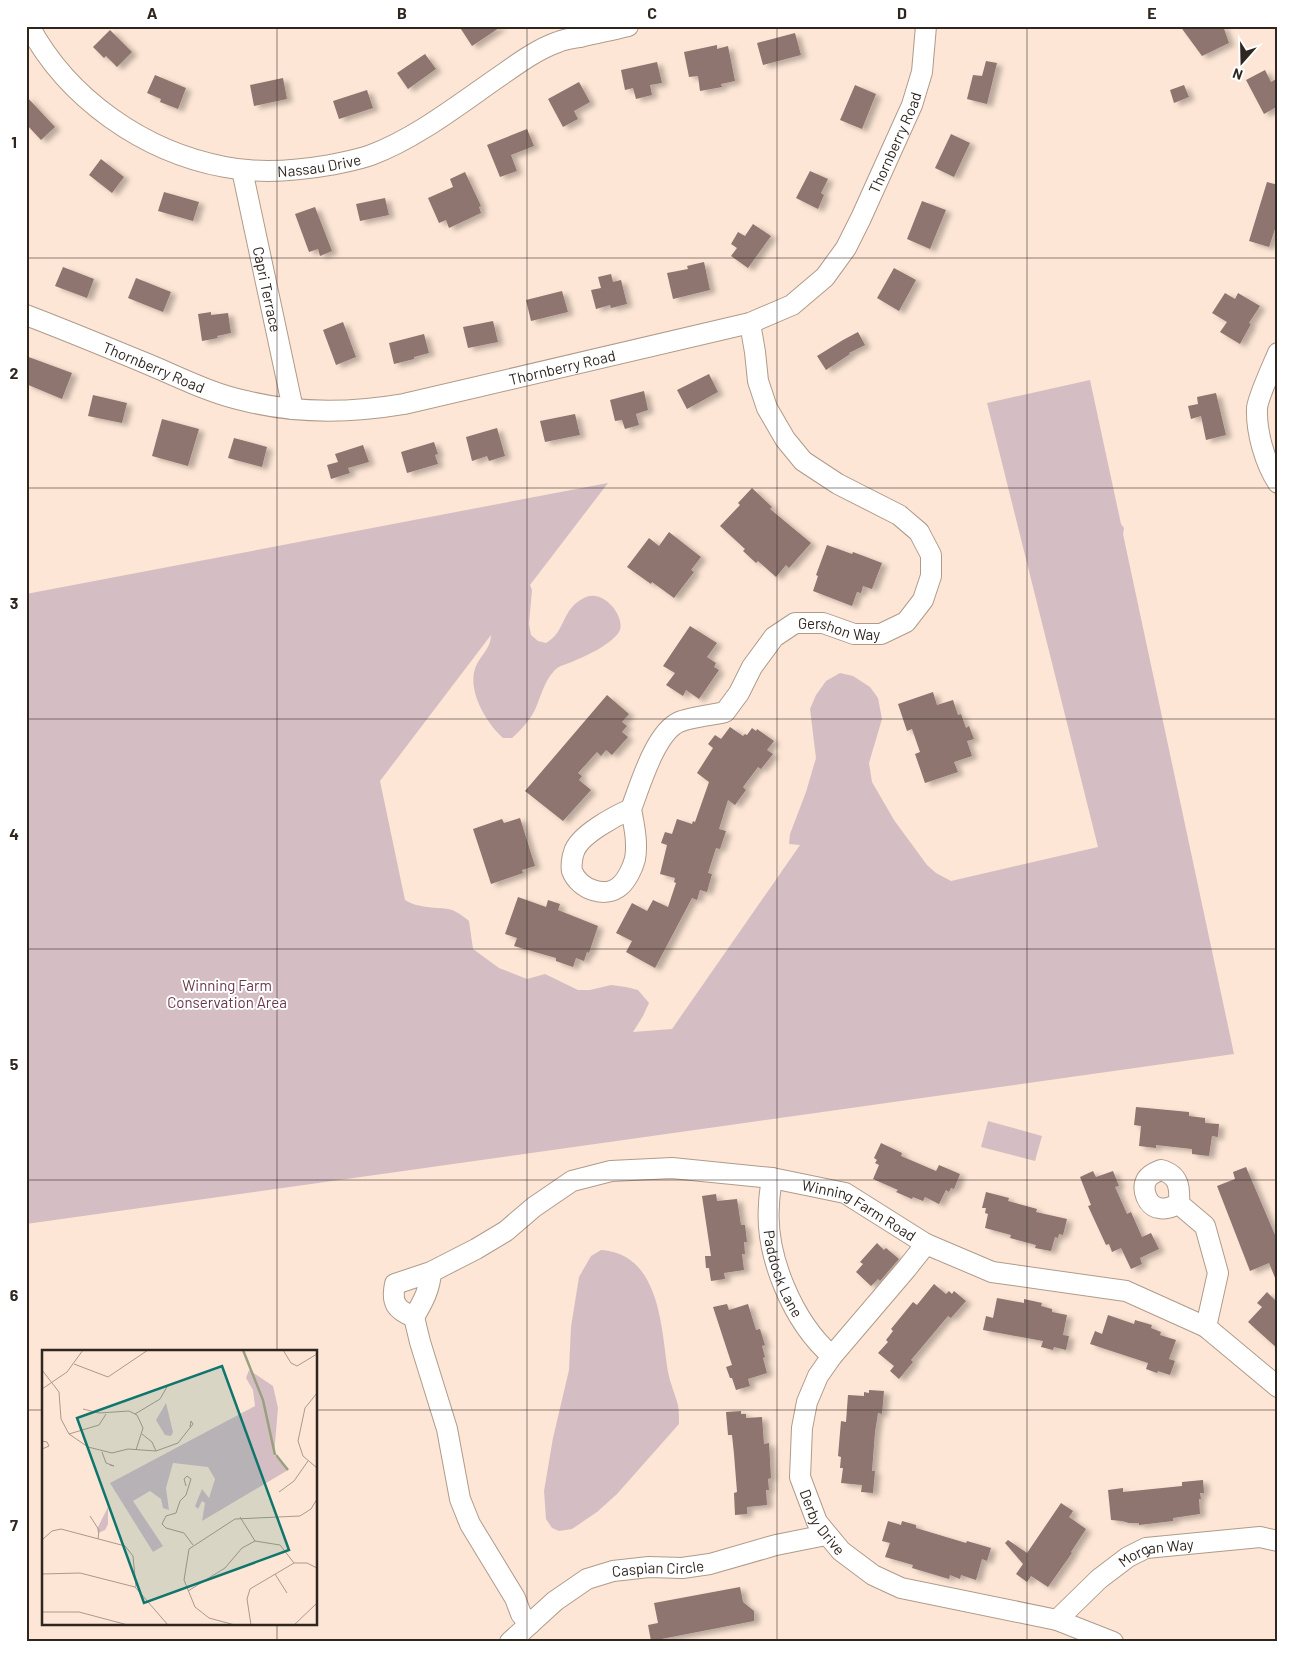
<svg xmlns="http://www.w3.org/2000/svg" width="1304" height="1668" viewBox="0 0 1304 1668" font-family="Barlow,sans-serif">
	<defs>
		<filter id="shadow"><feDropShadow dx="5.5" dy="3" stdDeviation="2.5" flood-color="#0004"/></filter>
	</defs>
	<rect width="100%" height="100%" fill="#fde6d5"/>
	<path fill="#d5bdc4" d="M1090,380L1121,524L1124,528L1123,534L1234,1054L26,1224V594L608,483L530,585L532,590L529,624L531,635L538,641L546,643C566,632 561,609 584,598C604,587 627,619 619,632C610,645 588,655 574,661C568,664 559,665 554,671C545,681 542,692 537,705C532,718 523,728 512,738H503C486,723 466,689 476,666C481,655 491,648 491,635L380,781L405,900C416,908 434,907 448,909C455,910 463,916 469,921L473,949L499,968L527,979L545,974L578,990H590L611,985L626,987L638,990L649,1003L643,1016L633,1032L672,1029L800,845L789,844L790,834L806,792L816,758L810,709L816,695L826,681L840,673L853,676L870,687L878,698L882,719L869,763L872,782L894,820L927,865L936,873L951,881L1098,847L987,403Z
		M988,1121L1042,1136L1035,1161L981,1147Z
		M601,1250C660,1254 661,1326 668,1372C670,1383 675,1394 678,1405C679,1411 679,1418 679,1424L617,1494L597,1512L572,1529L559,1531L552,1528L546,1519L544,1491L553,1438L569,1370L571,1327L579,1277L591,1256Z"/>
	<path fill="#8e7470" filter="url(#shadow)" d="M459,26H502L472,46Z
		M1180,26H1223L1229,43L1202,56Z
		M110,30L132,52L117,67L106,56L104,58L93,47Z
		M795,33L801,55L763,65L757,43Z
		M717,45V49L728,46L735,81L721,84L722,87L700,91L698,76L689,77L684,52Z
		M425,54L436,69L408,89L397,73Z
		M986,61L997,63L987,104L967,99L973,75L982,76Z
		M657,62L662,83L650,85L652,95L636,99L633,88L625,90L621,70Z
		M1265,70L1271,82L1278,78V106L1264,114L1246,80Z
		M155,75L186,88L178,109L160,102L161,99L147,93Z
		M283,78L287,99L254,106L250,85Z
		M579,82L590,102L574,111L578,119L563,127L548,99Z
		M855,85L876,94L862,129L840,120Z
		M1184,85L1189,97L1174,103L1170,90Z
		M367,90L373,108L339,119L333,101Z
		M26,96L55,127L41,140L26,124Z
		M527,129L534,146L511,155L517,171L500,177L487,145Z
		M951,134L970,143L954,177L935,168Z
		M101,159L124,177L112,193L89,175Z
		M810,171L828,179L821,193L824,195L818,209L796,198Z
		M465,172L481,206L479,207L481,213L449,228L446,220L439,223L428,198L453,187L450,179Z
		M1267,182L1278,185V220L1269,247L1249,241Z
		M164,192L199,202L193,221L158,211Z
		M385,198L389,215L360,221L356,204Z
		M922,201L946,210L930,249L907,239Z
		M315,207L332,251L320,256L318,249L309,252L295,214Z
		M753,224L771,236L748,268L731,256L737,248L731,244L738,232L745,236Z
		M704,262L710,290L673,299L667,273L688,269L687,266Z
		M63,267L94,279L87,298L55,286Z
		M894,268L916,280L899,311L877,298Z
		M611,274L613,282L621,280L627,304L611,308L610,305L596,309L591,290L601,288L598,277Z
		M136,278L171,292L163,312L128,298Z
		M562,291L568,312L531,321L526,300Z
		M1225,293L1235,299L1238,293L1260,306L1249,323L1251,324L1240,344L1220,332L1227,322L1212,313Z
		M211,312V315L228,313L231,333L217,336L218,338L202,341L198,314Z
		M493,321L498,342L468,348L463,327Z
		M343,322L356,357L336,365L323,330Z
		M858,332L865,345L849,353L850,354L826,370L817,356L843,340Z
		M424,334L429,353L414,357V359L394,364L389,343Z
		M26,356L72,373L62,399L26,384Z
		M709,374L718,392L687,409L677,390Z
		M644,391L648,410L636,414L639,425L625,429L622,420L615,421L610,400Z
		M1216,393L1226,435L1206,440L1201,416L1191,419L1188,406L1198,404L1197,397Z
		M93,395L127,403L122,423L88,416Z
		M575,414L580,435L545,442L540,421Z
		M162,419L199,429L188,466L152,456Z
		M497,428L505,456L489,461L487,456L472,461L466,437Z
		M234,438L267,447L262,467L228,458Z
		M434,442L438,454L435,455L438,464L407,473L401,452Z
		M363,445L369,462L348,468L350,473L331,479L327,465L338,462L335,454Z
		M752,488L772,507L770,509L811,543L789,568L786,565L776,577L758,561L756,563L743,551L745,549L720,526L740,505L738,503Z
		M669,532L701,557L691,570L694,572L674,598L652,582L651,584L627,567L649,538L659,546Z
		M827,545L852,554L853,552L882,563L872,589L863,586L861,593L857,592L852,606L813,591L818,576L816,575Z
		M690,626L717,643L707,657L716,663L714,667L719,670L699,699L686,690L683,696L666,685L675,673L663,666Z
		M933,692L937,705L953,700L958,715L961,714L966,728L969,726L974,739L967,741L972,756L954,762L958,772L925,783L915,754L920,752L912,729L907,731L898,704Z
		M607,695L629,714L622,722L627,726L622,732L628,737L612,755L606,750L601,756L597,752L578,773L582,776L579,780L591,790L563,821L525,791Z
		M730,727L743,736L745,734L747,735L752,728L756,731L757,729L774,741L767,750L773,754L761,769L758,767L743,787L746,790L735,805L728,800L719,829L726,831L720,849L716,848L708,873L712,874L707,892L700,890L697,900L692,898L655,968L626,952L632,941L616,933L632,903L647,911L653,900L668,907L676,883L674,882L675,878L660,874L667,845L661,843L665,832L672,834L677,819L692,824L693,821L695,822L709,782L697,773L713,748L708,744L715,735L721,739Z
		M520,818L535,866L522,870L523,873L491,884L473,829L502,819L504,823Z
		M518,897L546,907L548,900L560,904L558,910L598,926L589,953L587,952L584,961L576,958L573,967L556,961V958L514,946L517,938L505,934Z
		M1136,1107L1189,1112V1116L1205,1118V1123L1219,1124L1218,1137L1212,1136L1209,1156L1192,1154V1149L1156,1145V1148L1139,1146L1141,1126L1134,1125Z
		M881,1143L902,1153L901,1156L936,1171L939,1165L960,1174L954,1189L951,1188L949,1192L946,1190L939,1204L925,1197L923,1201L913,1197L912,1199L896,1192L898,1190L873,1179L879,1165L875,1163L877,1160L874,1158Z
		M1246,1167L1278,1242V1285L1269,1263L1250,1271L1217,1186L1235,1179L1233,1172Z
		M1093,1171L1096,1177L1113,1171L1119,1186L1115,1187L1127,1214L1131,1212L1142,1237L1151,1233L1159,1249L1140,1258L1142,1264L1131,1269L1121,1248L1112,1252L1109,1244L1106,1245L1088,1206L1091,1205L1080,1177Z
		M986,1192L1009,1198L1008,1201L1037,1209L1036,1212L1067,1219L1063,1235L1059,1234L1058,1238L1055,1237L1051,1251L1035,1248L1036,1245L1010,1238L1011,1235L985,1228L988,1214L985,1213L986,1208H982Z
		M716,1194L717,1201L737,1199L741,1225H745L747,1242H744L745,1254H742L744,1270L724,1273L725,1279L711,1281L709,1268H706L705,1256H711L702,1196Z
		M877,1243L884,1250L886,1248L899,1259L880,1281L878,1279L871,1286L856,1272L863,1264L860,1262Z
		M934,1284L946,1294L949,1291L952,1294L954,1291L966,1301L951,1318L948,1316L911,1360L913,1362L899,1379L890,1371L894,1366L878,1353L888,1342L886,1340L893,1331L891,1329L913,1302L917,1305Z
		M1267,1292L1278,1303V1349L1248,1322L1262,1307L1257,1303Z
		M997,1298L1024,1303V1299L1042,1303L1041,1306L1052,1309V1312L1067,1315L1063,1335L1069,1336L1066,1350L1054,1347L1053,1350L1041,1347L1043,1341L983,1330L986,1316L993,1318Z
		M727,1304L729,1310L748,1304L756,1330L760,1329L765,1345L762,1346L765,1357L763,1358L767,1373L748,1379L750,1386L736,1390L732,1378H730L726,1367L732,1365L713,1307Z
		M1108,1315L1134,1324L1135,1320L1152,1325L1151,1328L1161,1332L1160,1335L1176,1340L1169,1359L1175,1361L1170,1375L1158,1371L1157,1373L1146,1369L1148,1363L1090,1344L1095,1331L1102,1334Z
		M869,1390L884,1391L882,1414L878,1413L875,1432L872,1471H875L873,1493L861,1492L862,1485L841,1483L843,1468H840L841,1457L838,1456L841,1421L846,1422L848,1395L864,1396V1392L869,1393Z
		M741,1411V1414H746V1418L762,1417L764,1444L769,1443L771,1478L768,1479L769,1490H766L767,1505L747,1507V1514L735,1515L734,1493L737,1492L734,1454L732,1435H728L726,1412Z
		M1203,1480L1204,1493H1200L1201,1499H1199L1200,1514L1173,1518V1521L1139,1525V1523H1129L1122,1521L1111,1520L1108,1490L1123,1488V1492L1182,1486V1482Z
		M1061,1503L1073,1511L1069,1517L1086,1529L1071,1552L1072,1553L1048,1587L1031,1576L1027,1582L1016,1574L1023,1564L1005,1543L1008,1540L1027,1553Z
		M888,1521L901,1525L902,1521L916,1525V1528L966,1543L967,1541L991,1548L987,1561L982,1559L976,1580L961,1575L960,1579L950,1575L949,1579L912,1568L913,1565L885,1557L890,1543L882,1541Z
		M740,1587L743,1602L754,1611V1621L651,1641L648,1625L658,1623L654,1603Z"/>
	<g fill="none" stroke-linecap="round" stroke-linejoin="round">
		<g stroke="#b09b8b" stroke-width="22">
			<g id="minor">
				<path id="s1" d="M29,26C68,99 144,152 225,167C260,174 296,171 330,165C344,162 358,160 371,155C417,138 462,102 503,74C520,62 538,49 558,42C565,39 573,38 580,37C596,33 612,30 628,26"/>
				<path id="s2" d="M242,170L293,409"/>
				<path id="s3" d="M26,315C68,331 109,348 150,365C181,378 212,394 246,401C298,414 351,413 404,404L750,323L792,305L825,277L846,248L861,218L912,105L922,72L926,26"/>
				<path d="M1278,353C1273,365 1258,397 1257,408C1256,432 1265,463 1278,483"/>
				<path id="s4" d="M631,809C634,825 638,843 635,859C633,867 627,880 620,886C605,899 579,889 572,871C571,867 572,857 574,852C579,835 615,816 631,809C640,786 655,733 679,722C690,717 713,715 725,712L739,693L752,667L774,637L795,623H823L854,634H881L906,622L923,600L931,576V555L919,532L899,515L838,484L803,461L785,439L767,408L758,381L755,352L750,323"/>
				<path id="s5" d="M772,1178C771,1187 769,1196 769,1205C765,1256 793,1322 832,1356"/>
				<path d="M1179,1204C1180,1187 1179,1175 1161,1170C1156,1172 1150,1174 1147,1179C1141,1189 1147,1206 1159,1208C1166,1210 1173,1206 1179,1204L1205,1226L1218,1273L1206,1327"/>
				<path id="s6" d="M926,1244L907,1268L832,1356L818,1376L807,1402L802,1428L800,1477L817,1522L841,1551L873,1575L901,1588L1057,1620L1113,1642"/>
				<path id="s7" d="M431,1272C430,1289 423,1302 414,1317C396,1310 391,1303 395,1284L431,1272L476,1249L506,1231L534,1207L572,1181L611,1171L672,1168L772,1178L845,1193L926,1244L992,1272L1126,1291L1206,1327L1278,1387"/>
				<path d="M414,1317L420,1342L447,1429L460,1499L470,1524L515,1598L521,1614L530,1624"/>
				<path id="s8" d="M1057,1620L1099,1579L1128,1557L1146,1548L1260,1537L1278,1541"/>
				<path id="s9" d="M510,1642L555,1601L587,1579L613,1571L649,1567L682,1568L710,1564L776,1545L826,1535"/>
			</g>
		</g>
		<use href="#minor" stroke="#fff" stroke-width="20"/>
	</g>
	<path fill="none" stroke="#2f2620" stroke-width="1" stroke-opacity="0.55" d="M277,26V1352M527,26V1642M777,26V1642M1027,26V1642M26,258H1278M26,488H1278M26,719H1278M26,949H1278M26,1180H1278M26,1410H44M316,1410H1278M277,1624V1642"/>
	<g text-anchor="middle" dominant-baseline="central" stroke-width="4" stroke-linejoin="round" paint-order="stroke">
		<g font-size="15" fill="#2f2620" stroke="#fff">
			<text stroke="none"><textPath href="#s3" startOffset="992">Thornberry Road</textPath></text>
			<text stroke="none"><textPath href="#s1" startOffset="344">Nassau Drive</textPath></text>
			<text stroke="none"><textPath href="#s2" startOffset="122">Capri Terrace</textPath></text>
			<text stroke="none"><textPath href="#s3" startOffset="138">Thornberry Road</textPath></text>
			<text stroke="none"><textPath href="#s3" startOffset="558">Thornberry Road</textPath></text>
			<text stroke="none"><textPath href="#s4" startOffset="540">Gershon Way</textPath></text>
			<text stroke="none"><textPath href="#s7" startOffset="594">Winning Farm Road</textPath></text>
			<text stroke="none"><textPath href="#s5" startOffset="98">Paddock Lane</textPath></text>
			<text stroke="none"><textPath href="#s6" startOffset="325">Derby Drive</textPath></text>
			<text stroke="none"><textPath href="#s8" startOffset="124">Morgan Way</textPath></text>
			<text stroke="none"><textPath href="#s9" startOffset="172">Caspian Circle</textPath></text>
		</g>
		<g font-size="15" fill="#6b374b" stroke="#fff">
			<text x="227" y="985">Winning Farm<tspan x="227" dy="17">Conservation Area</tspan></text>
		</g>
	</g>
	<g transform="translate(42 1350)">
		<rect width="275" height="275" fill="#fde6d5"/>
		<path d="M207,20L231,36L236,58L232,105L246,120L160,171L163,153L160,151L156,159L153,156L160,139L167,148L173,129L166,117L131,113L124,138L127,160L121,158L119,149L108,141L91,151L121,196L111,202L68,133L213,56L211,40L204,28ZM124,53L131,82L129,86L123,85L114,70ZM66,157V174L63,180L56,183L55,179Z" fill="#d5bdc4"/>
		<path fill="none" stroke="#99a07f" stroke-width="2.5" d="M201,0L221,50L233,105M234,105L246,120"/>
		<path fill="none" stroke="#ab998d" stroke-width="1" d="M241,0L249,13L255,16L275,4M32,14L66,27L106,0M0,20L17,42L19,69L27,84L46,97L70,103L86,99L114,101L136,93L151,74L149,71L148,77M0,39L25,22L41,0M275,43L263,58L256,91L261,106L275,118M41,59L57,63L87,61L95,65L101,78L94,100M93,64L118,49L126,35M27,84L57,75L64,64M100,84L110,92L114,101M0,91L5,92L7,96L0,99M60,102L64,113L72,116L68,115M144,136L142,129L145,126L149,129L144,145L138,151L134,163L124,166L120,174L124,178L142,183L151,195M237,142L252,131L266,111M48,166L57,180L56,189M198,167L213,191M0,190L10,181L19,179L83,196L91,206L94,237M0,224L38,223L93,237L126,275M233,224L245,243M146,241L183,218L200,198L213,191L238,195L252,213M0,262H37L86,275M193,275L167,268L153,257L142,230L147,199L193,169L258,166L269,159L275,149M209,275L205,249L208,239L252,213H265L275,218M252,275L275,253"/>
		<path fill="#0f766e" fill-opacity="0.15" stroke="#0f766e" stroke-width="2.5" d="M180,16L247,200L102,253L35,68Z"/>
		<rect width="275" height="275" fill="none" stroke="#2f2620" stroke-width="2.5"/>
	</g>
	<rect width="1304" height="1668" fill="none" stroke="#ffffff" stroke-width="55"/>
	<g transform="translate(1242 62) rotate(200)" stroke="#ffffff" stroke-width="4" paint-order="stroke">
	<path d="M0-4L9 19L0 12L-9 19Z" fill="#2f2620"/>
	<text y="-8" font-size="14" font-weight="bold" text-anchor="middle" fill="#2f2620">N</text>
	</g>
	<rect x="28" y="28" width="1248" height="1612" fill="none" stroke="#2f2620" stroke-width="2"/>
	<g font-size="16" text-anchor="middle" font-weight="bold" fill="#2f2620">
		<text x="152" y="19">A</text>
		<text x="402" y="19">B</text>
		<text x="652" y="19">C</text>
		<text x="902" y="19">D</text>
		<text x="1152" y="19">E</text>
		<text x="14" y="148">1</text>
		<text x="14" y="379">2</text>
		<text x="14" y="609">3</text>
		<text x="14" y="840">4</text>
		<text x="14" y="1070">5</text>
		<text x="14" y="1301">6</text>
		<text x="14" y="1531">7</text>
	</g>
</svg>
